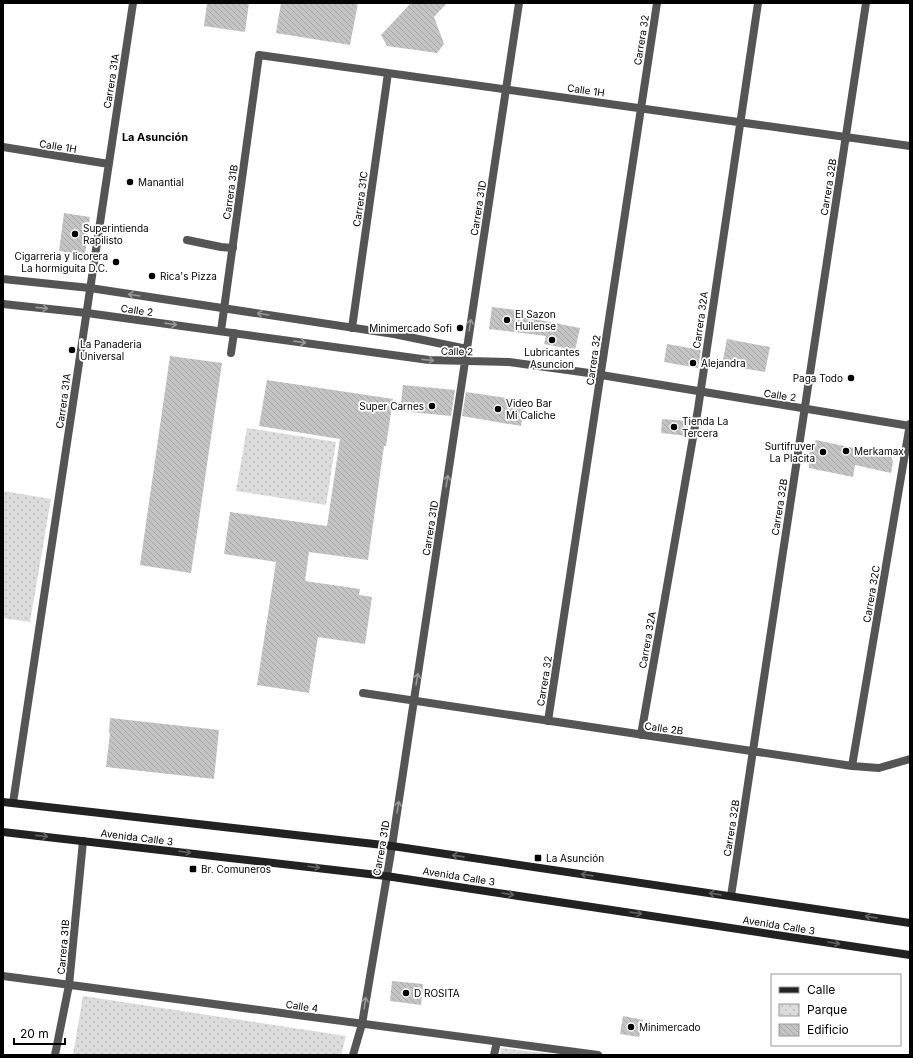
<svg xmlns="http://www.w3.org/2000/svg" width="913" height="1058" viewBox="0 0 913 1058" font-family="Inter,sans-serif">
	<defs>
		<pattern id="park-dots" width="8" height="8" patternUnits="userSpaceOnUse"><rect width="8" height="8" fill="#dcdcdc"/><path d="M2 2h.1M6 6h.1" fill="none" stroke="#bbb" stroke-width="1.8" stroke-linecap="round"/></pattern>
		<pattern id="building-back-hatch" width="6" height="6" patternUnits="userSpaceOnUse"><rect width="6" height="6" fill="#c4c4c4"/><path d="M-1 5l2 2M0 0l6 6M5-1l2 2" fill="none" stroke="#a7a7a7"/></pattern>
	</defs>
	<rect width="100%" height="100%" fill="#fff"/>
	<path fill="url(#park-dots)" d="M247,428L336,442L326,505L236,491Z
		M3,491L51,499L30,622L3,618Z
		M83,996L346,1036L341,1055H73Z
		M501,1048L561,1055H500Z"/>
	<path fill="url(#building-back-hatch)" d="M207,3H249L245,32L204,26Z
		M281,3H358L350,45L276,33Z
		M411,3H447L434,17L444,44L437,53L387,46L381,35Z
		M64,213L90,217L85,255L59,251Z
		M492,307L525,311L524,317L580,328L575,350L544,344L546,336L489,329Z
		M727,339L770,347L765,372L722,365Z
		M667,344L701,350L698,368L664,362Z
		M170,356L222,363L191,573L140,565Z
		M267,380L393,399L386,446H384L368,560L309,552L305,581L360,589L359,595L372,597L365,644L318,637L309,693L257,685L276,562L224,554L230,512L327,526L340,439L259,426Z
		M403,385L455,390L451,416L400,411Z
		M466,392L526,401L521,426L462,416Z
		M662,419L688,421L687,436L661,433Z
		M816,440L891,456L893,462L891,473L855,465L853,477L809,468L808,457L811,447Z
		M110,718L219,730L214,779L106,767L110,733H109Z
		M392,981L423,984L421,1005L390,1001Z
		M623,1016L643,1020L639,1037L620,1034Z"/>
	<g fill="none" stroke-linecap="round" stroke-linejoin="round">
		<path stroke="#555" stroke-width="8" d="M187,240L221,247L233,248
			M231,353L234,333
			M494,1055L497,1042"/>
		<path stroke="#555" stroke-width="8" d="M3,147L109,164
			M352,328L388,73
			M221,331L259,55L910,146
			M363,693L852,766L879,768L910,759
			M548,721L657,3
			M641,735L698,409L758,3
			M852,766L910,424
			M13,803L133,3
			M731,896L866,3
			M3,976L598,1055
			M55,1055L69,985L83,841"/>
		<path stroke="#555" stroke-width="8" d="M3,279L90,288L394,334L467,349
			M3,304L87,313L429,360L509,362L589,373L910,426
			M353,1055L362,1024L392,846L519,3"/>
		<path stroke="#222" stroke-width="8" d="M3,802L392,846L910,923
			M3,832L386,876L910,955"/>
	</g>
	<defs><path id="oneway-shaft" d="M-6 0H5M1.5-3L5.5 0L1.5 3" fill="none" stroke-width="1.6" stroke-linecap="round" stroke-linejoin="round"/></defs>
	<g stroke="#999">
		<use href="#oneway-shaft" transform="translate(134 295) rotate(-171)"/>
		<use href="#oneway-shaft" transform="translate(42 308) rotate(6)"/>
		<use href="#oneway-shaft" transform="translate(263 314) rotate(-171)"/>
		<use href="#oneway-shaft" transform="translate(171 324) rotate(8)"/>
		<use href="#oneway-shaft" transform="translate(470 325) rotate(-81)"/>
		<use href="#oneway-shaft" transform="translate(300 342) rotate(8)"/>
		<use href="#oneway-shaft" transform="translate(428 360) rotate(6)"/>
		<use href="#oneway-shaft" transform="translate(447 481) rotate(-81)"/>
		<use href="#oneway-shaft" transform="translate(417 679) rotate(-81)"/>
		<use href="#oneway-shaft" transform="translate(398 807) rotate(-81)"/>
		<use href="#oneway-shaft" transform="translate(365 1003) rotate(-81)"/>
	</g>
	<g stroke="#646464">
		<use href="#oneway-shaft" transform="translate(42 836) rotate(6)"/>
		<use href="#oneway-shaft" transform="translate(185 852) rotate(7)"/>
		<use href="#oneway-shaft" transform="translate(458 856) rotate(-172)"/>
		<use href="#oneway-shaft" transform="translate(314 867) rotate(7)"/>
		<use href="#oneway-shaft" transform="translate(587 875) rotate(-172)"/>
		<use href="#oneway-shaft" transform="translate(508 894) rotate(9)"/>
		<use href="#oneway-shaft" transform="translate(715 894) rotate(-172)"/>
		<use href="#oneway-shaft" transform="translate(636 913) rotate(9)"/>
		<use href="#oneway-shaft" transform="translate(871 917) rotate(-172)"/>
		<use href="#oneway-shaft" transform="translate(834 943) rotate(9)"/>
	</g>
	<g fill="#000" stroke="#fff" stroke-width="1.5">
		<circle cx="130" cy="182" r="4"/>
		<circle cx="75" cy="234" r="4"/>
		<circle cx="116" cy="262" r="4"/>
		<circle cx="152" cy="276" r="4"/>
		<circle cx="507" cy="320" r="4"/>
		<circle cx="460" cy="328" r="4"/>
		<circle cx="552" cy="340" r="4"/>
		<circle cx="72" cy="350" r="4"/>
		<circle cx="693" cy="363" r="4"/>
		<circle cx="851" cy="378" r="4"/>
		<circle cx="432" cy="406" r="4"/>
		<circle cx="498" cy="409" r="4"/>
		<circle cx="674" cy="427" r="4"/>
		<circle cx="846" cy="451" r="4"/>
		<circle cx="823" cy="452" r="4"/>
		<rect x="534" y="854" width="8" height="8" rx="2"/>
		<rect x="189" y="865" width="8" height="8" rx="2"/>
		<circle cx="406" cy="993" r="4"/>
		<circle cx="631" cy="1027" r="4"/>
	</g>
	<g text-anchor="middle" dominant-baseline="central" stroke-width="3.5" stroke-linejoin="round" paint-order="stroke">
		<g font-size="10" fill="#000" stroke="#fff">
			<text transform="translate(641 40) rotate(-81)">Carrera 32</text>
			<text transform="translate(111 81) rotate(-81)">Carrera 31A</text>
			<text transform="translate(586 90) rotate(8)">Calle 1H</text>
			<text transform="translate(58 146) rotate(9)">Calle 1H</text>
			<text transform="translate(828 187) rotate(-81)">Carrera 32B</text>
			<text transform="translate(230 192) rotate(-82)">Carrera 31B</text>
			<text transform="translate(360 199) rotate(-82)">Carrera 31C</text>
			<text transform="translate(478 208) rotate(-81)">Carrera 31D</text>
			<text transform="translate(137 310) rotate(8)">Calle 2</text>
			<text transform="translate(700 320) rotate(-82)">Carrera 32A</text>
			<text transform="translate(457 351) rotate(1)">Calle 2</text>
			<text transform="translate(593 360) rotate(-82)">Carrera 32</text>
			<text transform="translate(780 395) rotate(9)">Calle 2</text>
			<text transform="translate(63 401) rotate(-82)">Carrera 31A</text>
			<text transform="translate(779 507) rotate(-81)">Carrera 32B</text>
			<text transform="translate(430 528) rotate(-81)">Carrera 31D</text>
			<text transform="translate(871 594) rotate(-80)">Carrera 32C</text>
			<text transform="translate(647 640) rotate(-80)">Carrera 32A</text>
			<text transform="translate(544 681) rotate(-81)">Carrera 32</text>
			<text transform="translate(664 728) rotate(8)">Calle 2B</text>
			<text transform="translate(731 828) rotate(-81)">Carrera 32B</text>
			<text transform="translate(137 837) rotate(7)">Avenida Calle 3</text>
			<text transform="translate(381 848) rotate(-80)">Carrera 31D</text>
			<text transform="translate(459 876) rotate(9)">Avenida Calle 3</text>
			<text transform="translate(779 925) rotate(9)">Avenida Calle 3</text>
			<text transform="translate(63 947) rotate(-85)">Carrera 31B</text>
			<text transform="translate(302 1006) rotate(8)">Calle 4</text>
		</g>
		<g font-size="10" fill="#000" stroke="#fff" text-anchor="start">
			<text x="138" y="182">Manantial</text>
			<text x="83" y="228">Superintienda<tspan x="83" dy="12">Rapilisto</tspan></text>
			<text x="108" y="256" text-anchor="end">Cigarreria y licorera<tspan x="108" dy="12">La hormiguita D.C.</tspan></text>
			<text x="160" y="276">Rica's Pizza</text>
			<text x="515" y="314">El Sazon<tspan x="515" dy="12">Huilense</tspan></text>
			<text x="452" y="328" text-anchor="end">Minimercado Sofi</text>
			<text x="80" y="344">La Panaderia<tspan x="80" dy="12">Universal</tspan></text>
			<text x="552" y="352" text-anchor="middle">Lubricantes<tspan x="552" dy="12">Asuncion</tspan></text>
			<text x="701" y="363">Alejandra</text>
			<text x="843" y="378" text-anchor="end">Paga Todo</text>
			<text x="506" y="403">Video Bar<tspan x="506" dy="12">Mi Caliche</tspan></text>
			<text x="424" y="406" text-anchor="end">Super Carnes</text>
			<text x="682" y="421">Tienda La<tspan x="682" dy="12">Tercera</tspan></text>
			<text x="815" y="446" text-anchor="end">Surtifruver<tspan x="815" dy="12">La Placita</tspan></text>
			<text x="854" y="451">Merkamax</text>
			<text x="546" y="858">La Asunción</text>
			<text x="201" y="869">Br. Comuneros</text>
			<text x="414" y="993">D ROSITA</text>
			<text x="639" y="1027">Minimercado</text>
		</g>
		<g font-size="11" font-weight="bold" fill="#000" stroke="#fff">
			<text x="155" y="137">La Asunción</text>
		</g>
	</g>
	<rect width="913" height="1058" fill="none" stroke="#000000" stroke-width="8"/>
	<rect x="771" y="974" width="130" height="72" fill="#ffffff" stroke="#999999"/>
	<rect x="779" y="987" width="20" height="6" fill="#222222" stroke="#999999"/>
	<text x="807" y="994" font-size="12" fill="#000000">Calle</text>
	<rect x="779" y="1004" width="20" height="12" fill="url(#park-dots)" stroke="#999999"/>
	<text x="807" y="1014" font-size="12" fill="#000000">Parque</text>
	<rect x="779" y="1024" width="20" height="12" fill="url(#building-back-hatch)" stroke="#999999"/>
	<text x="807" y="1034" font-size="12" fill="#000000">Edificio</text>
	<path d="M14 1038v6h51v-6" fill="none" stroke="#000000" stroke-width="2"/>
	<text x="20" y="1038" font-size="12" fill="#000000" stroke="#ffffff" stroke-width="3" paint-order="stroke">20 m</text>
</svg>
